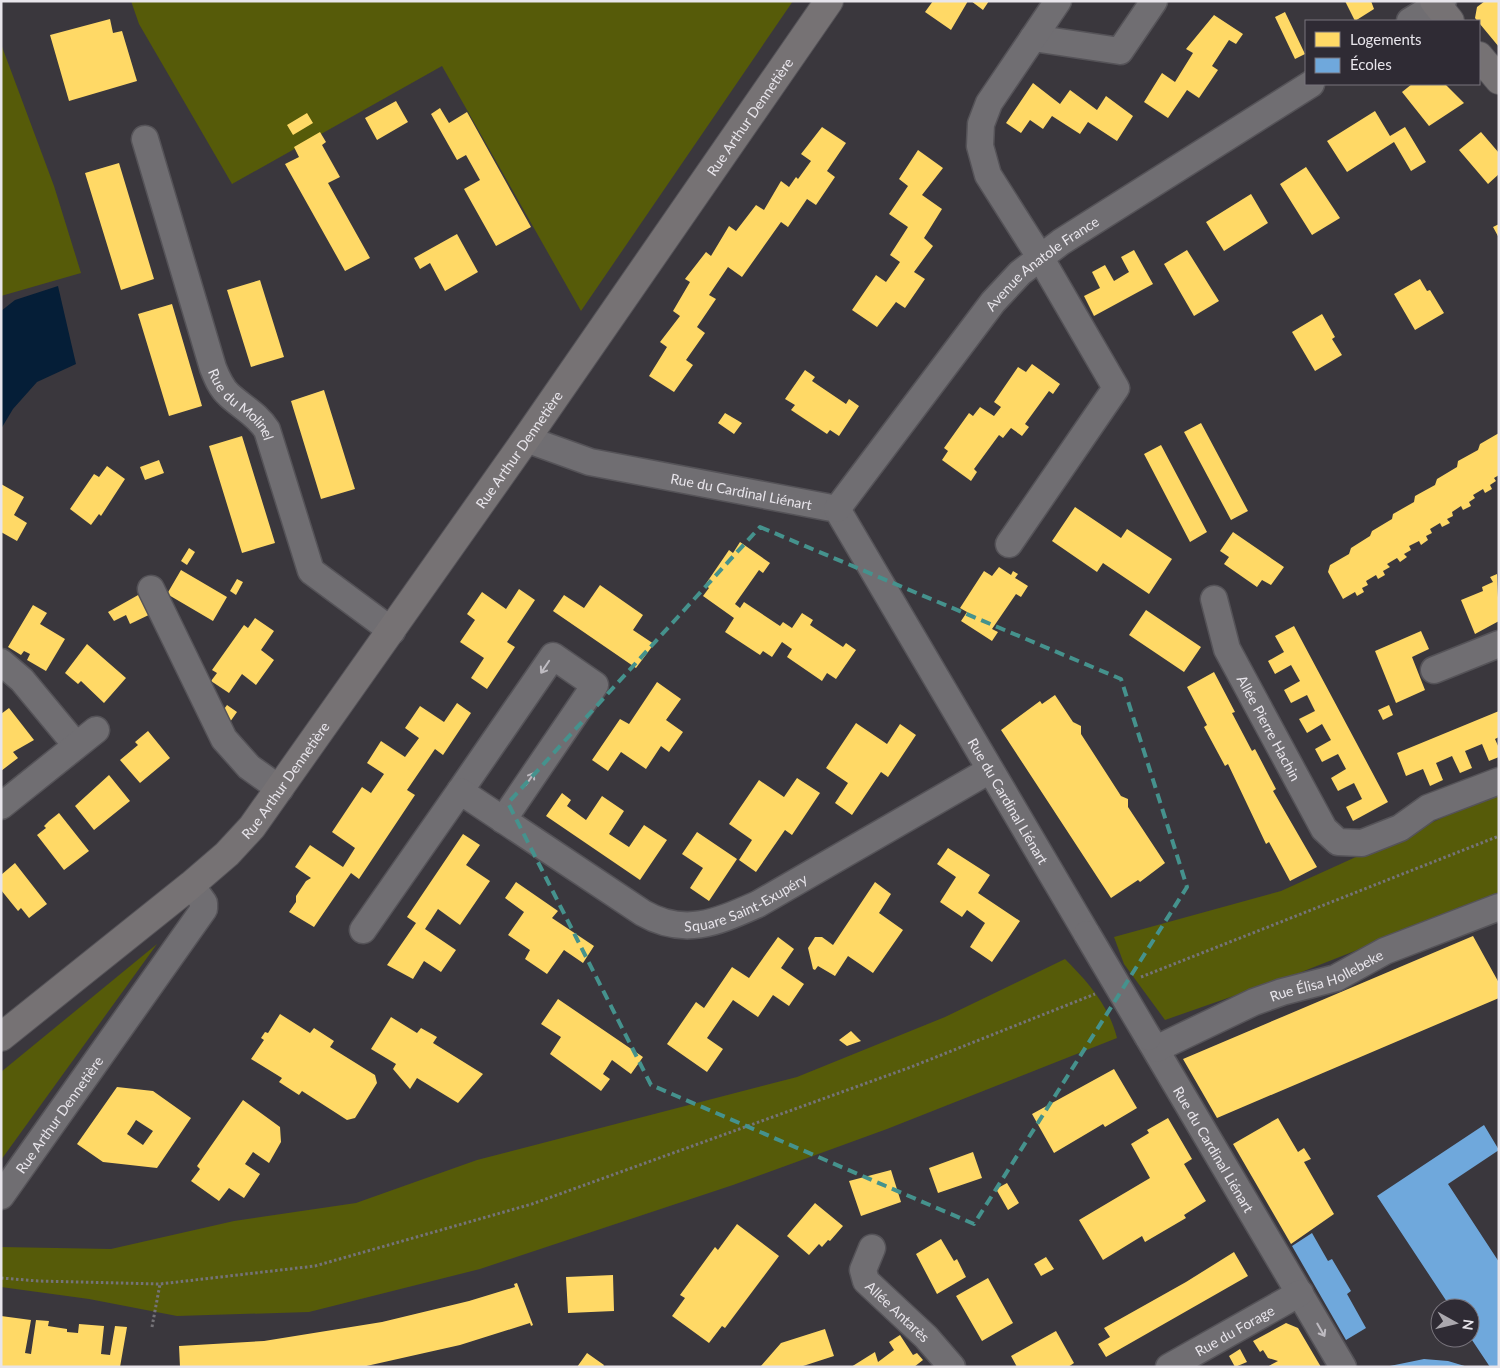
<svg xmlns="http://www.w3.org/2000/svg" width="1500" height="1368" viewBox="0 0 1500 1368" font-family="Lato,sans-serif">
	<rect width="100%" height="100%" fill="#3a373d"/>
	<path fill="#565b09" d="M131,1H793L581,311L442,66L232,184L139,24Z
		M1,44L54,186L81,273L1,296Z
		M1499,792V894L1299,973L1165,1020L1124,964L1114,937L1281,891Z
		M157,944L1,1160V1072Z
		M1065,959C1088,982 1109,1006 1117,1038L887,1129L733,1185L480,1269L309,1312L177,1316L89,1299L1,1287V1247L111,1249L234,1221L356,1203L477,1160L797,1077L945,1017Z"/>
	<path fill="#051e37" d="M58,286L76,364L37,382L13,409L1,429V311L15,300Z"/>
	<path fill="#ffd966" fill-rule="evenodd" d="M933,1H968L951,30L925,12Z
		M971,1H989L983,10Z
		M1345,1H1371L1374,9L1355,21Z
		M1485,1H1499V47L1475,18L1477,7Z
		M1285,12L1305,54L1295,59L1275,17Z
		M1214,15L1243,34L1236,44L1229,40L1212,66L1218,70L1199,98L1187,90L1168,118L1144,102L1162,73L1175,82L1193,53L1186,49Z
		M110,19L113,33L122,31L137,81L69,101L50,35Z
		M1033,83L1060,104L1070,90L1097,110L1106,96L1133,116L1117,141L1088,122L1080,134L1052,116L1043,129L1030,120L1021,133L1006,123Z
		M1412,84H1445L1464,103L1429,126L1402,92Z
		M396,101L408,122L377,140L365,118Z
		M440,108L449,123L467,112L531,227L496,246L464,189L480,180L466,155L457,160L431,114Z
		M1375,111L1390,136L1405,127L1426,162L1411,171L1394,142L1347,172L1327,141Z
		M307,113L313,123L293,135L287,125Z
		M822,127L846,143L827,171L835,177L816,205L807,199L788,227L781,222L742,277L728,267L709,295L716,299L697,327L705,333L686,360L693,365L674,392L649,376L667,347L660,342L680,316L673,311L690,282L685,279L706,252L711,256L729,226L736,231L756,205L764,210L781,181L789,187L796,177L798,179L811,161L801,154Z
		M320,132L326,142L322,145L340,177L328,183L370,258L345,271L285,164L299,157L294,147Z
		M1481,132L1499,153V174L1488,184L1459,150Z
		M918,150L943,168L922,195L942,209L924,238L933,246L914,272L925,279L905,308L896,302L877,327L852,310L876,275L886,282L900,262L890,255L908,227L889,214L908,186L899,179Z
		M119,163L154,279L121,290L85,173Z
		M1306,167L1340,218L1312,235L1280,184Z
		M1251,194L1268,223L1224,251L1206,222Z
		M1499,224V238L1493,227Z
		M457,234L478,272L445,291L430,263L420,269L414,258Z
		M1134,250L1153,284L1094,316L1084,296L1100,288L1092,272L1105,265L1114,281L1129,272L1121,257Z
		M1187,250L1219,301L1194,316L1164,264Z
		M1420,279L1427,291L1430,290L1444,313L1415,330L1394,294Z
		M260,280L284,357L251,367L227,290Z
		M172,304L202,406L169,416L138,314Z
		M1322,314L1335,337L1332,339L1342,355L1315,371L1292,332Z
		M1032,364L1060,384L1053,394L1049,391L1025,424L1029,427L1022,436L1011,428L1003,438L999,435L974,469L977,472L971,481L942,460L948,451L944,448L969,413L973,416L980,407L994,416L1001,407L994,402L1018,367L1026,372Z
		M805,370L815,377L812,381L846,404L849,399L859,406L839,436L830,430L827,434L791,410L795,405L785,399Z
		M324,390L355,489L321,499L291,401Z
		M725,413L742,423L734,434L718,423Z
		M1201,423L1248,511L1231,520L1184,432Z
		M1499,433V475L1494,478L1496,481L1490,485L1492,489L1485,493L1483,489L1473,495L1475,498L1469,502L1471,506L1463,510L1461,506L1452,512L1453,516L1447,519L1450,523L1442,527L1440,523L1430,529L1432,533L1426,536L1428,540L1421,545L1419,541L1409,546L1411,550L1404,554L1407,557L1400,562L1397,558L1387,564L1390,567L1383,571L1385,575L1378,579L1376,575L1366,581L1368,585L1362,588L1364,592L1357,596L1355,592L1343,599L1328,572L1330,565L1349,554L1351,548L1370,536L1372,531L1392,519L1393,514L1414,502L1415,496L1435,485L1437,479L1457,467L1458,461L1478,450L1480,444Z
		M242,436L275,543L242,553L209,446Z
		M1161,445L1207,532L1190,542L1144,454Z
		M159,460L164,473L145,480L140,467Z
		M107,466L125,479L101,516L99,514L91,525L70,509L94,474L99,477Z
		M1,484L24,497L14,515L27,523L17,541L1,532Z
		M1075,507L1121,538L1127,529L1172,559L1149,594L1103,563L1097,572L1052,541Z
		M1233,532L1284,567L1271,585L1262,580L1257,587L1224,564L1229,557L1220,551Z
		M740,542L770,563L763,573L759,570L735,604L740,608L744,602L780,626L783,622L792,628L802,613L813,620L810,625L843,647L846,643L856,650L836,679L827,673L822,681L787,657L792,649L782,642L772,657L763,651L760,655L725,632L734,618L703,596L709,588L705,585L729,550L733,553Z
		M189,548L195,552L187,565L181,561Z
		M999,567L1011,575L1013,571L1018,574L1015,578L1028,586L1021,597L1016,594L992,629L998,632L992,641L961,621L967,612L960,608L984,571L992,576Z
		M181,570L227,597L213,621L167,594Z
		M1497,574L1499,621L1475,634L1461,600L1483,591L1482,587L1493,582L1490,577Z
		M237,579L243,582L236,595L230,591Z
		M600,585L643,615L633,630L654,644L636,668L553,611L564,595L584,608Z
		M519,589L535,600L507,642L515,647L487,689L471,678L484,658L460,642L475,620L467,614L482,592L506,609Z
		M147,590L157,611L130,624L126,615L114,621L108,612Z
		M33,605L47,613L40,624L65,639L46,671L27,660L30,654L24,651L21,655L8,647Z
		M1146,610L1201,647L1184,672L1129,635Z
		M255,618L274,631L261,650L274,660L256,685L242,674L229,693L211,681L217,673L212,670L244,625L248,628Z
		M1294,626L1388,802L1353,821L1346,807L1362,799L1354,783L1338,791L1331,778L1346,769L1338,754L1322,762L1315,749L1331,740L1322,724L1307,733L1299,719L1315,711L1307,695L1291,703L1284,690L1300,681L1291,665L1275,674L1268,661L1284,652L1275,636Z
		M1421,631L1429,649L1412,657L1425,690L1396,703L1375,651Z
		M87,644L126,678L104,703L81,681L78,684L65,673Z
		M1214,672L1235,712L1232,713L1252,751L1255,749L1276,789L1273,791L1317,867L1290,881L1269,842L1266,844L1228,764L1225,766L1204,727L1207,725L1187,687Z
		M657,682L681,699L666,720L683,732L669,752L661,746L646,769L621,752L608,771L592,760L620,719L629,724Z
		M1055,695L1073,722L1081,726V734L1121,796L1128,799V807L1165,863L1140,882L1138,880L1111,898L1001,730L1040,701L1042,704Z
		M457,703L471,713L443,755L435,749L407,790L415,795L359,879L351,873L314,927L289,912L296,902V896L306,881L311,878L295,867L310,845L343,867L355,848L332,832L362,787L371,793L384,774L367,763L381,741L405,757L419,738L405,728L420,706L444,722Z
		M227,705L237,712L225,729L219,716Z
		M1389,705L1393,715L1383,720L1378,710Z
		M9,708L34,740L13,752L18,758L1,771V714Z
		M1499,711V737L1495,739L1499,748V757L1489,761L1482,744L1465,751L1472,768L1460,773L1452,756L1436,763L1443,780L1430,786L1423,769L1406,776L1397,753Z
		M856,723L887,744L900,724L916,735L888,777L881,772L852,815L835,803L848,783L826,768Z
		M148,731L170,758L140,783L120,760L138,745L135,742Z
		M109,775L130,801L94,830L75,806Z
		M797,778L820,793L792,835L785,830L756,872L739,860L752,840L729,824L759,780L784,797Z
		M562,793L571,800L567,806L586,820L602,796L624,811L609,834L629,847L644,825L667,840L640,880L546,816Z
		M59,813L89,851L64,870L37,835L46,828L44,826L49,821Z
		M697,832L737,859L709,901L690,888L703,868L682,854Z
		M463,834L480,845L466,865L490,881L460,925L438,909L425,929L456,950L441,972L424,961L413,979L387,965L416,923L407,917Z
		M948,848L990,875L978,893L1020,921L992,962L970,947L985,923L967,910L962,917L940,902L956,877L937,864Z
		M15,863L47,904L29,918L21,908L18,911L1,890V875Z
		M516,882L558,911L552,918L594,946L583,963L564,950L547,974L525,959L530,950L508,935L524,912L505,898Z
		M875,882L891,894L879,913L903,930L873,973L848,956L835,976L818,966L815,970L813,969L808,948L815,937H822L833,945Z
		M1473,936L1499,983V998L1217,1118L1183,1059Z
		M778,937L794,949L781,968L804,984L789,1006L773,995L758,1017L733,1000L707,1038L723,1049L707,1072L667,1044L696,1002L704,1008L732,967L749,978Z
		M558,999L643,1057L631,1074L612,1060L603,1074L610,1079L601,1091L550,1054L561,1037L541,1024Z
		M280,1014L310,1033L314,1028L334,1041L330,1047L375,1075L377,1083L355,1118L347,1120L302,1091L299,1095L279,1082L282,1078L251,1059L264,1040L261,1038L265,1032L268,1033Z
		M391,1017L417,1033L421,1028L437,1037L433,1043L483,1074L458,1103L417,1078L410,1089L393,1069L396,1064L371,1049Z
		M851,1031L861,1041L847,1046L839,1040Z
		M1114,1069L1137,1108L1105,1127L1103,1124L1054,1153L1032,1114Z
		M117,1087L153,1091L191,1118L157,1168L103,1162L77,1144ZM136,1120L153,1131L143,1145L127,1134Z
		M243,1100L280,1127L281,1142L269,1163L253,1152L245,1164L260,1174L244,1198L229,1188L219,1201L191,1181L200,1169L197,1166Z
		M1168,1118L1192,1159L1184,1164L1206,1201L1184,1215L1186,1218L1145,1242L1142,1236L1103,1260L1079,1220L1150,1178L1131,1144L1149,1133L1147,1130Z
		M1278,1118L1298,1152L1304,1148L1311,1159L1304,1162L1334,1214L1291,1244L1233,1144Z
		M973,1152L982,1178L938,1193L929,1168Z
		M891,1170L901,1202L861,1216L849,1181Z
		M1007,1183L1019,1203L1008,1210L996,1189Z
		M815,1203L843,1226L830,1241L828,1240L822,1247L819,1244L809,1255L787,1236Z
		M737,1224L779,1256L725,1328L722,1326L709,1343L672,1316L685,1298L680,1295L715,1247L718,1250Z
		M941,1239L954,1261L957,1259L966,1277L937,1294L916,1254Z
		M1234,1252L1248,1276L1106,1357L1098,1344L1110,1337L1104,1328L1186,1282Z
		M1046,1257L1054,1269L1041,1276L1034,1264Z
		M613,1275L614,1311L568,1313L566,1277Z
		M988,1278L1013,1323L982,1341L956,1296Z
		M517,1283L533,1325L531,1326L530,1323L460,1345L362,1367H180L179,1346L264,1341L382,1322L469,1301L515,1287L514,1284Z
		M1,1316L31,1320L25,1353L31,1354L36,1320L49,1321L48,1326L67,1329V1332L78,1333L79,1324L104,1326L101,1354L110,1355L115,1326L127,1327L120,1367H1Z
		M1286,1323L1298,1328L1321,1367H1267L1278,1361L1268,1358L1263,1350L1260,1352L1253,1341Z
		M825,1329L834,1356L800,1367H760L781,1343Z
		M1056,1331L1074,1363L1068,1367H1017L1011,1356Z
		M900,1335L913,1355L917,1353L923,1360L914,1367H851L875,1352L878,1362L894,1350L889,1342Z
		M1240,1349L1247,1362L1235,1367L1229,1356Z
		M587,1353L604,1365L603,1367H577Z"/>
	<path fill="#6fa8dc" d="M1484,1125L1499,1150L1448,1184L1499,1262V1367H1490L1470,1337V1308H1451L1377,1196Z
		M1312,1233L1328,1261L1332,1259L1351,1291L1347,1294L1366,1328L1346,1340L1292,1246Z
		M1424,1359L1448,1361L1468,1367H1385Z"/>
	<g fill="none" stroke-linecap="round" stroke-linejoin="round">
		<g stroke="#555358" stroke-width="29">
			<g id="street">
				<path d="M1410,21L1443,1"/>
				<path d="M1033,38L1120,51L1154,1"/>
				<path id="s1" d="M145,139L213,368C217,378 221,388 229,395C243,408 257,414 267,430L311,571L392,631"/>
				<path id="s2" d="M526,439L590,462L837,509L1087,934"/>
				<path id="s3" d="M837,509L993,302L1020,273L1061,242L1311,84"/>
				<path d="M1009,544L1116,388L1040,257L988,175L980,146L981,124L989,103L1058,1"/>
				<path d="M151,589L224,739L249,767L280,789"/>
				<path id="s4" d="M1214,599L1227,649L1324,829L1338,842L1362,843L1400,828L1428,808L1499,781"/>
				<path d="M1,662L22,680L76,745"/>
				<path d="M1434,670L1499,644"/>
				<path d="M460,791L553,656L595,685L503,820"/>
				<path d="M1,806L96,730"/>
				<path id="s5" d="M363,930L460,791L643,913C685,937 717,922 758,904L990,770"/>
				<path id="s6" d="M1148,1037L1343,1367"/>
				<path id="s7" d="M1156,1049L1254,1002L1282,992L1336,978L1385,951L1499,907"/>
				<path id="s8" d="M1,1196L204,909V903L191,885"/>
				<path id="s9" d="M872,1248L863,1270L866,1281L926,1337L952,1367"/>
				<path id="s10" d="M1169,1367L1300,1293"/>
			</g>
		</g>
		<g stroke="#555358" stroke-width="30">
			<g id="secondary">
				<path d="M1434,1L1450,21"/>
				<path d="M1479,56L1499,80"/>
				<path id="s11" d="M1,1037L191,885L227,854L252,827L526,439L829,1"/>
			</g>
		</g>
		<path stroke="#757378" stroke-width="3" stroke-dasharray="2.5 2.5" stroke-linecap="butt" d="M1141,977L1499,836
			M1,1278L38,1281L160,1284L315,1266L532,1204L911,1067L1095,994
			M152,1327L160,1284"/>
		<use href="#street" stroke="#706e72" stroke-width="26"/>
		<use href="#secondary" stroke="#767274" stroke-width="28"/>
		<g stroke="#555358" stroke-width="29" stroke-linecap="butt">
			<path id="street-bridge" d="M1087,934L1148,1037"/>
		</g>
		<use href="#street-bridge" stroke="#706e72" stroke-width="26"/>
	</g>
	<defs><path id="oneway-shaft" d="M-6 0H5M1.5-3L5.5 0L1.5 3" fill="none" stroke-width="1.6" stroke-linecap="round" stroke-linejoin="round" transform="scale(1.25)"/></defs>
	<g stroke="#bebbc1">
		<use href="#oneway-shaft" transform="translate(545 667) rotate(124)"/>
		<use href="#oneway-shaft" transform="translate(530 779) rotate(-56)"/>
		<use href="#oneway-shaft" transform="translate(1321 1330) rotate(60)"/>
	</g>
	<path fill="none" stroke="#45928d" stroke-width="4" stroke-dasharray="10 6" stroke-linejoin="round" d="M760,527L1121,679L1187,887L974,1224L651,1085L508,803Z"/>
	<g text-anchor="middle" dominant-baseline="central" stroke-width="5" stroke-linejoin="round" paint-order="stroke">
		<g font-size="14" fill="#e8e5eb" stroke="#2f2b34">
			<text stroke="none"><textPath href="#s11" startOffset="1195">Rue Arthur Dennetière</textPath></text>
			<text stroke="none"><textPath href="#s3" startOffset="322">Avenue Anatole France</textPath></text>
			<text stroke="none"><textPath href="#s1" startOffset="286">Rue du Molinel</textPath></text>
			<text stroke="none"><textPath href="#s11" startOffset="790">Rue Arthur Dennetière</textPath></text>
			<text stroke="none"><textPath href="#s2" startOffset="222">Rue du Cardinal Liénart</textPath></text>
			<text stroke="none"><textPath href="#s4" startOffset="141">Allée Pierre Hachin</textPath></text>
			<text stroke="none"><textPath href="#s11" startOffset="385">Rue Arthur Dennetière</textPath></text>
			<text stroke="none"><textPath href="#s2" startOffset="658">Rue du Cardinal Liénart</textPath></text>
			<text stroke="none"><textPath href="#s5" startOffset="499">Square Saint-Exupéry</textPath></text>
			<text stroke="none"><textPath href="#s7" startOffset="186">Rue Élisa Hollebeke</textPath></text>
			<text stroke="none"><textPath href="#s8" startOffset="100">Rue Arthur Dennetière</textPath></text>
			<text stroke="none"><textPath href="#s6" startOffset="130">Rue du Cardinal Liénart</textPath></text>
			<text stroke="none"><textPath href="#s9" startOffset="79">Allée Antarès</textPath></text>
			<text stroke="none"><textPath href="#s10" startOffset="75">Rue du Forage</textPath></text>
		</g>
	</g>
	<rect width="1500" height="1368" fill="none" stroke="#e8e5eb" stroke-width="5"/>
	<rect x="1305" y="20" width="175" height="65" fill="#2f2b34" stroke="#79757d"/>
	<rect x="1315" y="32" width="25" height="15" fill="#ffd966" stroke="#79757d"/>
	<text x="1350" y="45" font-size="15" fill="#e8e5eb">Logements</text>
	<rect x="1315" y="58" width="25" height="15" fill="#6fa8dc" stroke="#79757d"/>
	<text x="1350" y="70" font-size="15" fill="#e8e5eb">Écoles</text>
	<g transform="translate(1455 1323) rotate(98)"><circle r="24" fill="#2f2b34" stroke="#79757d"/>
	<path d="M0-4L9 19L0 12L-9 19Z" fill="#aba8ae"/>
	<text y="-8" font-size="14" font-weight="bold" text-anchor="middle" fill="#e8e5eb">N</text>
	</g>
</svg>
